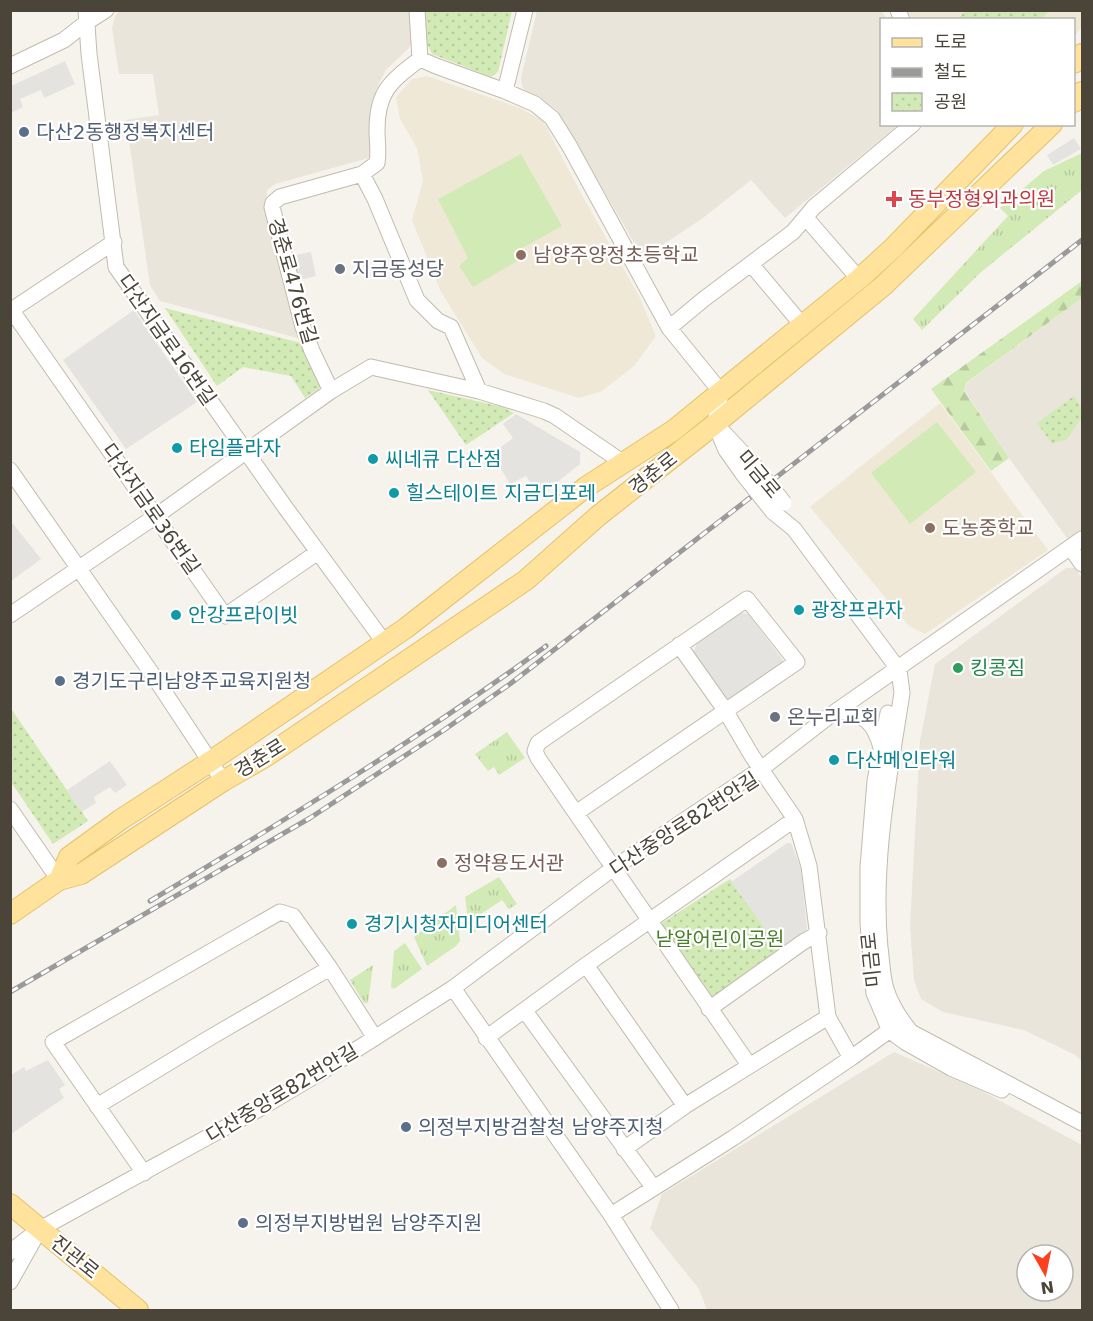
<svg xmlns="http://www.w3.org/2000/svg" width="1093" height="1321" viewBox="0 0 1093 1321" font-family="'DejaVu Sans','Noto Sans KR',sans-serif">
	<defs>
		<pattern id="grass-tufts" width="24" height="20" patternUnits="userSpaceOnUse" patternTransform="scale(1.5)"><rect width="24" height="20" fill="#d2eab5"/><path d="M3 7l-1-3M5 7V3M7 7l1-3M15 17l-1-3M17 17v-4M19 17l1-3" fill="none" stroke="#b6ca9c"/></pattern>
		<pattern id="forest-firs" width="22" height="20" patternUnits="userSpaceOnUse" patternTransform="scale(1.5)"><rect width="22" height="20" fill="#d2eab5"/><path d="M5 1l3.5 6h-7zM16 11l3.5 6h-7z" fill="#b6ca9c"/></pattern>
		<pattern id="park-dots" width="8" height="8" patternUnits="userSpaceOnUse" patternTransform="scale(1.5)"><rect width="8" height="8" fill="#d2eab5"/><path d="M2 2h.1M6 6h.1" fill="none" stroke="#b6ca9c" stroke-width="1.8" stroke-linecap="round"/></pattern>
	</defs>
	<rect width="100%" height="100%" fill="#f6f3ec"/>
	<path fill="#eae5da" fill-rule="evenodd" d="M120,11H409L413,40L409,48L386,70L379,83L374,99L372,150L369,158L275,184L267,190L266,206L301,339L160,301L150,285L126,120L159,115L153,74H119L112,28L116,14Z
		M537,11H881L887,19L882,20V124L898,125L785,218L751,180L703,218L643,258L557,110L539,96L527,93L522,86L521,78Z
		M1082,298V538L1072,545L1009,458L964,390L967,383Z
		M1066,568H1075L1082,578V1061L1075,1055L1024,1030L943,1012L921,999L914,980L910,927L920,741L935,664Z
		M894,1052L980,1090L1082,1145V1310H707L699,1289L650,1228L662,1194ZM1027,1255H1063V1291H1027Z"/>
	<path fill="#efe8d6" d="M908,11H1082V27L1074,37V20L912,19Z
		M427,76L520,108L543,121L583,197L639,296L656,336L634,366L602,391L579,398L504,374L482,358L440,290L412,220L423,181L417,148L400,119L396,97L412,79Z
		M940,403L1048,550L925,634L909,626L810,507Z"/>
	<path fill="url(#grass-tufts)" d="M1082,153V190L980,273L922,330L913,319L1008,216L1000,208L1044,171Z
		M507,732L525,758L499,775L494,767L488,771L475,754Z
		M499,877L517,904L509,909L502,900L472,920L476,931L470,936L465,897Z
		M456,905L460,941L456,946L427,966L414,937Z
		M405,943L422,969L394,989L391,987L394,951Z
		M373,965L368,1003H364L350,980Z"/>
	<path fill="url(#forest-firs)" d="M1082,281V298L966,383L964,391L1009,458L991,471L931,389Z"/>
	<path fill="url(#park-dots)" d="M427,10L512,11L498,72L491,77L432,54L427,44L423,11Z
		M965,11V10L1049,11L1041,19H958Z
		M165,308L305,344L322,380L320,388L305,398L291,376L243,367L217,386Z
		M428,390L503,407L514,413L466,445Z
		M1074,396L1082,409V417L1067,439L1052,444L1037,423Z
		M10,707L88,821L53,844L11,782Z
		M730,879L781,950L715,997L707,996L661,929L662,923Z"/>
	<path fill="#d2eab5" d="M521,154L562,226L513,253L517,261L473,287L459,266L468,258L438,199Z
		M937,422L976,472L910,524L871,473Z"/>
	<path fill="#e5e3e0" d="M65,61L75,84L44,98L41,90L20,99L23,107L11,113V86Z
		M1074,138L1081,149L1053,165L1047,155Z
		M311,252L316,276L296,281L290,256Z
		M134,310L197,402L126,449L63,360Z
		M516,414L580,452V464L540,496L526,476L510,484L492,454L513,438L503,424Z
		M11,521L41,559L11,581H10Z
		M740,613L748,614L783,660L781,668L731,700H724L693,653L697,643Z
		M110,761L127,785L115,793L110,787L94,797L96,803L82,812L67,790Z
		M787,843H791L801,869L807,929L779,948L731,882Z
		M48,1060L65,1085L59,1089L64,1098L11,1134V1075L24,1067L26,1071Z"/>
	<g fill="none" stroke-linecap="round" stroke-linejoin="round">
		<g stroke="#c2bbae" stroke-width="17">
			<path id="minor" d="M86,10L89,54L116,267L285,507L384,642
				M417,10L420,59C391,81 377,91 377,130C377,141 379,153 377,163L362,174L280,197L273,203L272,207L303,327L312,351L331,391L371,367L479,391L544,411L555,416L622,462
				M898,10L902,20
				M420,59L436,66L505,91L535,104L552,118L570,147L669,328L721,392L715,424L726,450L743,474
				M10,66L64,40L87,22L106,10
				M505,91L525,10
				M362,174L375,199L417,300L438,321L451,327L479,391
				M806,218L859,279
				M751,264L803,326
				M10,308L225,616L318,552
				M10,311L114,242
				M669,328L704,299L793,232L814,207L913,124
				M722,431L754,465
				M10,470L155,678L223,781
				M773,512L794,529L899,670L902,693C889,777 872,863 880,948C882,961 882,976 886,989C891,1005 900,1019 911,1032L1082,1123
				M1071,548L1082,564
				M10,615L156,516L331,391
				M838,710C865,716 873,720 881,747
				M888,713L875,781L868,867V923L874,993L890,1031L905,1042L951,1068L1002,1090
				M10,809L59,880
				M576,813L797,662L747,599L538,743L535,751L538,758L749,1065
				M586,965L685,1106
				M453,988L611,1215L671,1310
				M709,1009L803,942L819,933
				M525,1011L653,1187
				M486,1038L586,965L795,819
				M851,1058L897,1025
				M97,1106L211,1037L330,968
				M624,1149L685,1106L828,1017
				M144,1173L53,1042L280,912L293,916L330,968L375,1038
				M611,1215L733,1138L851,1058L828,1017L809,866L795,819L752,756L725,710L679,645
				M10,1252L40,1229L259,1109L318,1074L453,988L612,869L761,769L828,717L1082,539
				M10,1282L37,1234"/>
		</g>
		<g stroke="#e6c16a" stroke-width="22">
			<path id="major" d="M1074,63L1082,54
				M1074,102L1082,92
				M59,880L69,857L120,820L211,761L406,628L586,487L674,430L859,279L893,248L1013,124
				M10,914L59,880L81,874L223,781L265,757L526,580L598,516L715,424L883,286L1052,124
				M10,1204L138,1310"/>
		</g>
		<use href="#minor" stroke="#fff" stroke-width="15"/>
		<use href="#major" stroke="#ffe39c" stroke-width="20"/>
		<g stroke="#9a9a9a" stroke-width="5">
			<path id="rail" d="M150,901C285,820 419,739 546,646
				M10,992L310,818L444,730L510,684L1082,240"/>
		</g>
		<use href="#rail" stroke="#fff" stroke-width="3" stroke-dasharray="9" stroke-linecap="butt"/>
		<g stroke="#c2bbae" stroke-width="17" stroke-linecap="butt">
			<path id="minor-bridge" d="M754,465L784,503
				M743,474L773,512"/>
		</g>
		<use href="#minor-bridge" stroke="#fff" stroke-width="15"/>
	</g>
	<g fill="#5c6f8a" stroke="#fff" stroke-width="2">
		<circle cx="24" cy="132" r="6"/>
		<circle cx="60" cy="681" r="6"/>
		<circle cx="406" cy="1127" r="6"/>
		<circle cx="243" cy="1223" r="6"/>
	</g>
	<path fill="#e0444e" stroke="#fff" stroke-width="2" d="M891 190h6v6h6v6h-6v6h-6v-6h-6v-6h6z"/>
	<g fill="#8d6e63" stroke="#fff" stroke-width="2">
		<circle cx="521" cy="255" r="6"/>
		<circle cx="930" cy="528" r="6"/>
		<circle cx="442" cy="863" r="6"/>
	</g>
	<g fill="#6b7280" stroke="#fff" stroke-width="2">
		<circle cx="340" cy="269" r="6"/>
		<circle cx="775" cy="717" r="6"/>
	</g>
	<g fill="#0f9aa8" stroke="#fff" stroke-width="2">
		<circle cx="177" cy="448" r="6"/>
		<circle cx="373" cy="459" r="6"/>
		<circle cx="394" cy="493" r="6"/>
		<circle cx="799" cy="610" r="6"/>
		<circle cx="176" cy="615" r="6"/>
		<circle cx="834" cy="760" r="6"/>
		<circle cx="352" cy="924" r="6"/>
	</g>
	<circle fill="#2e9e5b" stroke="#fff" stroke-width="2" cx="958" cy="668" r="6"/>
	<g text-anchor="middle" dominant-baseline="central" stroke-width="4.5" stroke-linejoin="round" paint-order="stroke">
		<g font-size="20" fill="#4e5e75" stroke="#fff" text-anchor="start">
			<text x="36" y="132">다산2동행정복지센터</text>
			<text x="72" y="681">경기도구리남양주교육지원청</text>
			<text x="418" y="1127">의정부지방검찰청 남양주지청</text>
			<text x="255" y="1223">의정부지방법원 남양주지원</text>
		</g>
		<g font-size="20" fill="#be3a42" stroke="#fff" text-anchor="start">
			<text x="908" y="199">동부정형외과의원</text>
		</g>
		<g font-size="20" fill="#785e54" stroke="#fff" text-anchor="start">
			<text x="533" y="255">남양주양정초등학교</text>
			<text x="942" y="528">도농중학교</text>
			<text x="454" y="863">정약용도서관</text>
		</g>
		<g font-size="20" fill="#5b616d" stroke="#fff" text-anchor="start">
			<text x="352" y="269">지금동성당</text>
			<text x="787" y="717">온누리교회</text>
		</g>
		<g font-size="20" fill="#4b4439" stroke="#fff">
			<text transform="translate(293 281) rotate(74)">경춘로476번길</text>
			<text transform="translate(167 340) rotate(55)">다산지금로16번길</text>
			<text transform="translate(653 473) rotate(-39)">경춘로</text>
			<text transform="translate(759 474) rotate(50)">미금로</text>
			<text transform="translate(151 509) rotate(55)">다산지금로36번길</text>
			<text transform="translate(260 758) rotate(-32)">경춘로</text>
			<text transform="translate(684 824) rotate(-33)">다산중앙로82번안길</text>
			<text transform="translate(871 960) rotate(-96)">미금로</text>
			<text transform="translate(282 1093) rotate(-31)">다산중앙로82번안길</text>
			<text transform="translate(75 1257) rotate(39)">진관로</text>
		</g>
		<g font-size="20" fill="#0d838f" stroke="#fff" text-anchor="start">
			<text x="189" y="448">타임플라자</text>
			<text x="385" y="459">씨네큐 다산점</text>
			<text x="406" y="493">힐스테이트 지금디포레</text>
			<text x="811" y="610">광장프라자</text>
			<text x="188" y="615">안강프라이빗</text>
			<text x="846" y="760">다산메인타워</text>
			<text x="364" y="924">경기시청자미디어센터</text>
		</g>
		<g font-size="20" fill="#27864d" stroke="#fff" text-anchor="start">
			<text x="970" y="668">킹콩짐</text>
		</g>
		<g font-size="20" fill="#4a7f2a" stroke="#fff">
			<text x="720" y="939">낟알어린이공원</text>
		</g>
	</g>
	<rect width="1093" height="1321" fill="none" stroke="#4b4439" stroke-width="24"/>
	<rect x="880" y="18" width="195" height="108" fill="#ffffff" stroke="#b7b4b0" stroke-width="1.5"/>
	<rect x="892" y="38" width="30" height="9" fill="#ffe39c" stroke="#b7b4b0" stroke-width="1.5"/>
	<text x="934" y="48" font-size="18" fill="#4b4439">도로</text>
	<rect x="892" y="68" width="30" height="9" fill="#9a9a9a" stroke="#b7b4b0" stroke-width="1.5"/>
	<text x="934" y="78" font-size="18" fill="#4b4439">철도</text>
	<rect x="892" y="93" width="30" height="18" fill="url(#park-dots)" stroke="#b7b4b0" stroke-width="1.5"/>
	<text x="934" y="108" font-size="18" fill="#4b4439">공원</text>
	<g transform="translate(1045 1273) rotate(171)"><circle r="28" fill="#ffffff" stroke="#b7b4b0" stroke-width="1.5"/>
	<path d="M0-4.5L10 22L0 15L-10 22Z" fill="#fc3f1d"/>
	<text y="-9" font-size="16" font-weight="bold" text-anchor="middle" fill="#4b4439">N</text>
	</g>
</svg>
